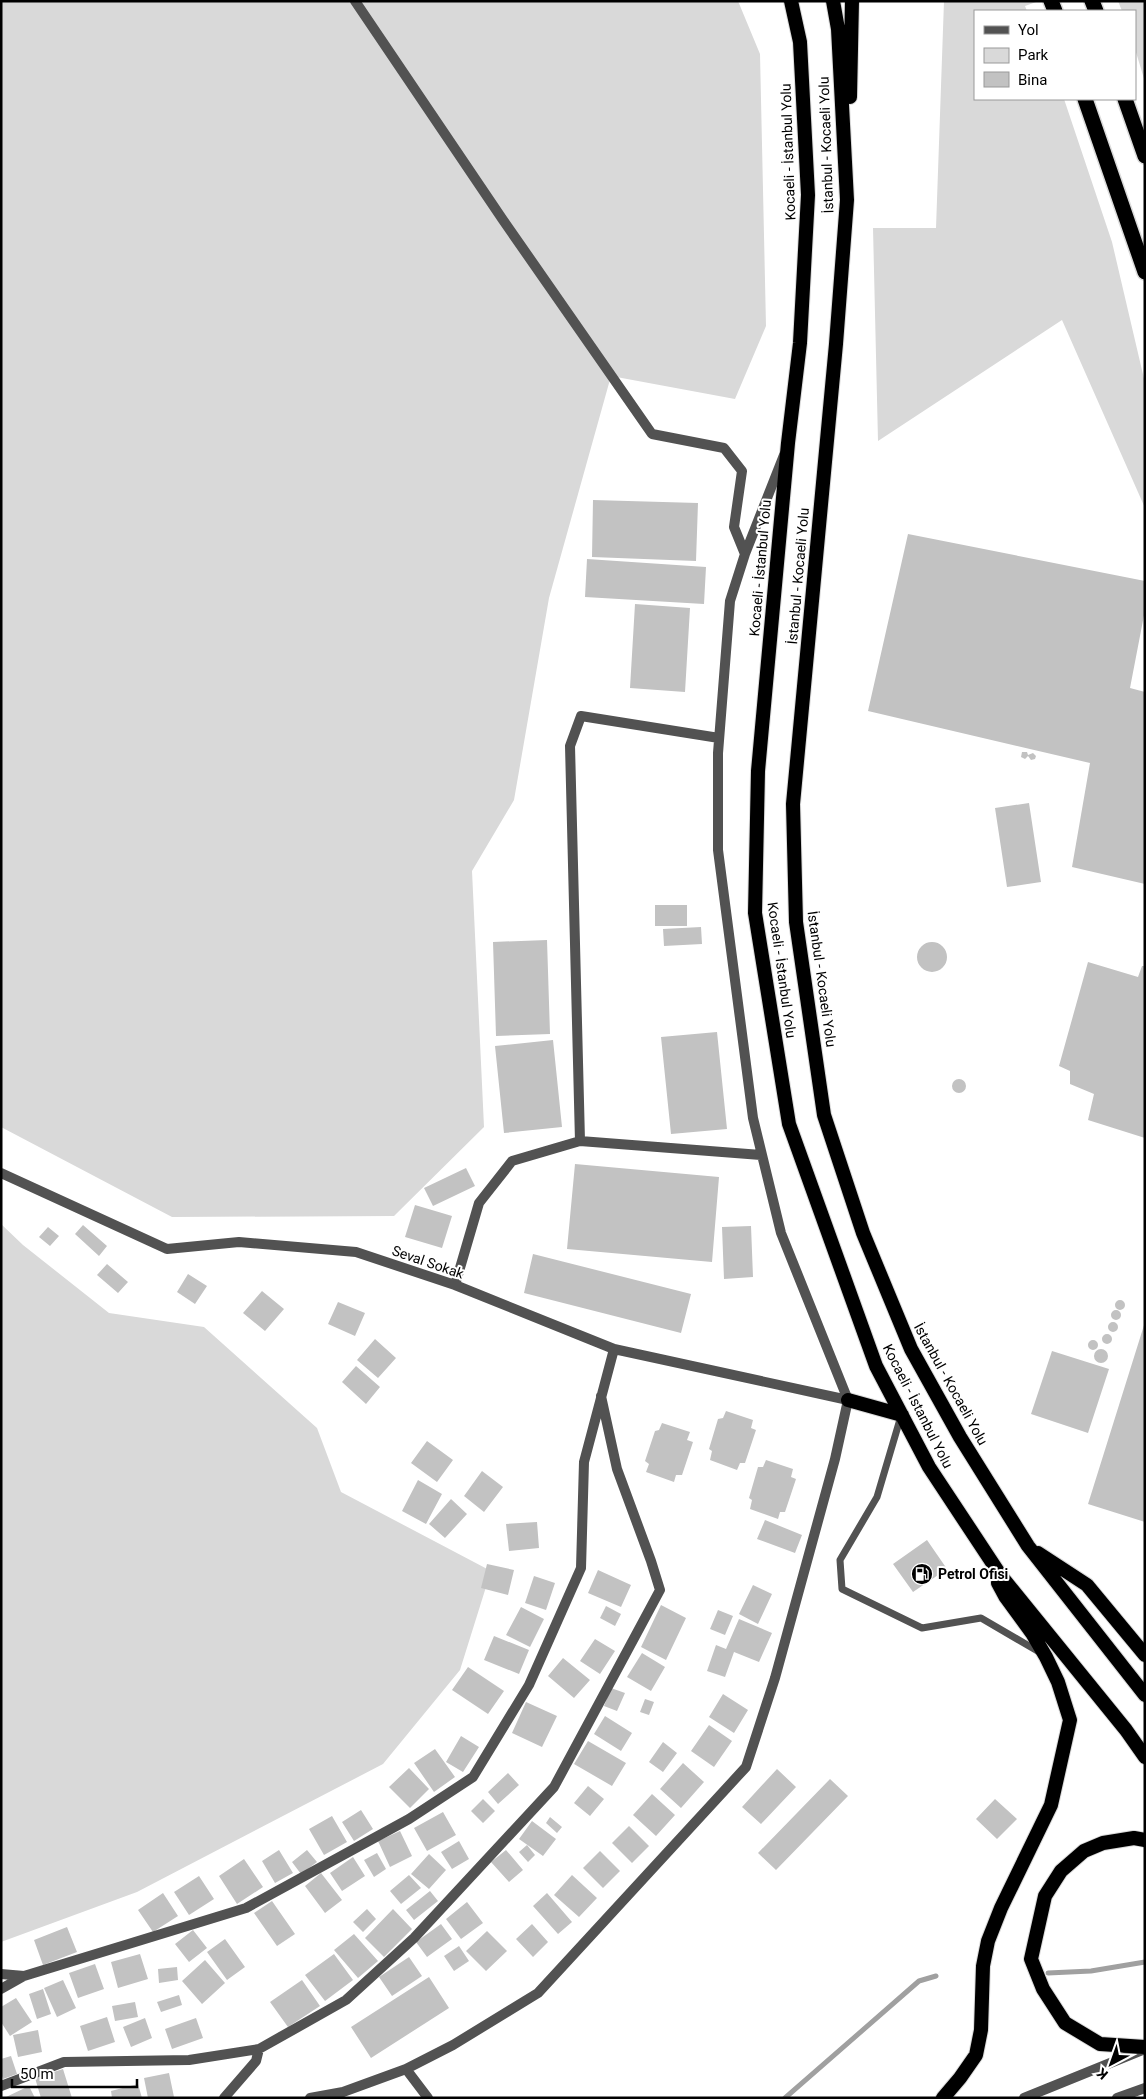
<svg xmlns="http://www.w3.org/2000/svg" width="1146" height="2099" viewBox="0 0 1146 2099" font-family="Roboto,sans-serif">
	<rect width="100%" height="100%" fill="#fff"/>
	<path fill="#d9d9d9" d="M1,1H738L760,54L766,326L735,399L611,376L549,598L514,800L472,871L484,1127L394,1216L172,1217L1,1127Z
		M944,1H1039L1025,6L1027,11H975V99H1064L1112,242L1145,383V508L1062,320L878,441L873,228H936Z
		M1118,1H1145V82L1135,49V11H1122Z
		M1,1224L23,1245L109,1313L204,1327L317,1428L341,1492L491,1571L460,1670L383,1764L137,1892L1,1942Z"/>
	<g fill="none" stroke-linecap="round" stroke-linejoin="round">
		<path stroke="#a0a0a0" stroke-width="5" d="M1048,1973L1091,1971L1145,1962
			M785,2098L919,1981L936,1976"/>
	</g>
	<path fill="#c2c2c2" d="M593,500L698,503L696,561L592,557Z
		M908,534L1145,581V610L1130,688L1145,692V884L1072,867L1090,763L868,711Z
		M587,559L706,567L704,604L585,597Z
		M635,604L690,608L685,692L630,688Z
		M1022,752H1027L1028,755L1033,753L1036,756L1035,759L1031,760L1028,756L1025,759L1021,757Z
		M1029,803L1041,882L1007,887L995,808Z
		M655,905H687V926H655Z
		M701,927L702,944L664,946L663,929Z
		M547,940L550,1034L496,1036L493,942Z
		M917 957a15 15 0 1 1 30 0a15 15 0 1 1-30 0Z
		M1088,962L1138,977L1142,966H1145V1138L1088,1120L1094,1094L1070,1084V1071L1059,1066Z
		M717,1032L727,1129L671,1134L661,1037Z
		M553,1040L562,1127L504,1133L495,1046Z
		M952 1086a7 7 0 1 1 14 0a7 7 0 1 1-14 0Z
		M575,1164L719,1177L712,1262L567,1249Z
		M466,1168L475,1186L433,1206L424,1188Z
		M415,1205L452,1216L442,1248L405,1237Z
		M83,1225L107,1246L99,1256L75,1234Z
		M751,1226L753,1277L724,1279L722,1227Z
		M48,1227L59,1236L50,1246L39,1237Z
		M533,1254L691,1294L681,1333L524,1293Z
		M107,1264L128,1282L118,1293L97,1275Z
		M188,1274L207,1286L195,1304L177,1292Z
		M262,1291L284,1309L265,1331L243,1313Z
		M1115 1305a5 5 0 1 1 10 0a5 5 0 1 1-10 0Z
		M338,1302L365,1313L355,1336L328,1324Z
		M1111 1315a5 5 0 1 1 10 0a5 5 0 1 1-10 0Z
		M1145,1322V1522L1088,1504Z
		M1108 1327a5 5 0 1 1 10 0a5 5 0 1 1-10 0Z
		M1102 1339a5 5 0 1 1 10 0a5 5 0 1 1-10 0Z
		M375,1339L396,1358L378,1378L357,1360Z
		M1088 1345a5 5 0 1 1 10 0a5 5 0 1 1-10 0Z
		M1094 1356a7 7 0 1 1 14 0a7 7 0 1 1-14 0Z
		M1052,1351L1109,1369L1088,1433L1031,1414Z
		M356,1366L380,1387L366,1404L342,1382Z
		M726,1411L753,1420L751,1428L756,1430L745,1463H740L737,1470L710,1460L712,1451L709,1449L718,1419L723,1418Z
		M662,1423L690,1432L687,1440L693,1442L682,1475H676L674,1482L646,1472L649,1464L645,1461L655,1431L659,1430Z
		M427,1441L453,1460L437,1482L411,1463Z
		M766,1460L793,1469L791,1477L796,1479L785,1512H780L778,1519L750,1509L752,1500L749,1498L758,1467H763Z
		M482,1471L503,1487L484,1512L464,1496Z
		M418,1480L442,1494L426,1524L402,1511Z
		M451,1499L467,1514L445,1538L429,1524Z
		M765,1520L802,1535L795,1553L757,1539Z
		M537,1522L539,1548L509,1551L506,1524Z
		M927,1540L947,1569L913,1592L893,1564Z
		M487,1564L514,1570L508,1595L481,1588Z
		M598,1570L631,1585L621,1607L588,1593Z
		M534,1576L555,1583L546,1610L525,1603Z
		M753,1585L772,1594L758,1624L739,1614Z
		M661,1605L686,1618L666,1660L641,1647Z
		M606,1606L621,1614L615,1626L600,1618Z
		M521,1607L544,1619L530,1647L506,1635Z
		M718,1610L733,1616L725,1635L710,1629Z
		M739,1619L772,1633L759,1662L734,1652L725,1677L707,1671L716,1645L726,1649Z
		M494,1636L529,1650L519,1674L484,1660Z
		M595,1639L615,1651L600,1674L580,1661Z
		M642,1653L665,1667L651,1691L627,1677Z
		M563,1658L590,1680L574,1698L548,1676Z
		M468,1667L504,1691L488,1714L452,1690Z
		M611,1688L625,1693L617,1711L604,1706Z
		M723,1694L748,1710L734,1733L709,1717Z
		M645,1699L654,1702L649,1715L640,1712Z
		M526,1702L557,1716L542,1747L512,1733Z
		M605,1716L632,1733L621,1751L594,1734Z
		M709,1725L732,1741L714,1767L691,1751Z
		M461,1736L479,1747L463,1772L446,1762Z
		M588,1741L626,1763L612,1786L574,1764Z
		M663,1742L677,1753L663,1772L649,1762Z
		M435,1749L455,1777L434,1792L414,1763Z
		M683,1763L704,1782L681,1808L660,1789Z
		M409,1768L429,1789L410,1808L389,1787Z
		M777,1769L796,1787L761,1824L742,1807Z
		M508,1773L519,1785L498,1804L488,1792Z
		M830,1779L848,1796L776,1870L758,1853Z
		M588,1786L604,1799L590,1816L574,1803Z
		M652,1794L675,1815L656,1836L633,1815Z
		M483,1799L495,1811L483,1823L471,1811Z
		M995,1799L1017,1819L997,1839L976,1819Z
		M361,1810L373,1829L354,1841L342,1822Z
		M443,1812L456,1835L427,1851L414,1828Z
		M332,1816L347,1842L324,1855L309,1829Z
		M550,1817L562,1827L557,1833L546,1823Z
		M532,1821L556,1839L543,1856L519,1839Z
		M629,1826L649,1846L632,1863L612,1843Z
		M400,1831L412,1856L390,1867L378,1841Z
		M459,1841L469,1859L452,1869L441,1852Z
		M527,1845L535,1855L528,1862L519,1852Z
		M279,1850L293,1873L275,1883L262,1861Z
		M307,1850L317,1862L301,1874L292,1862Z
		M506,1850L523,1870L509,1882L491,1862Z
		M600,1851L620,1871L603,1888L583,1868Z
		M377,1853L386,1869L374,1877L364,1860Z
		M429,1854L446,1870L429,1889L411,1874Z
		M353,1857L365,1876L342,1891L330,1873Z
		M244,1859L263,1887L237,1904L219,1876Z
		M321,1873L342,1900L325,1913L305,1886Z
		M409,1875L421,1888L401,1904L390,1891Z
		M572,1875L597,1898L579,1917L554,1895Z
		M199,1876L214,1899L189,1915L174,1892Z
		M430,1891L438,1901L414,1920L406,1910Z
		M163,1893L178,1916L153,1932L138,1910Z
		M547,1893L572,1922L558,1934L533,1906Z
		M272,1901L295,1934L277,1946L254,1913Z
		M467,1902L483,1923L461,1939L446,1919Z
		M367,1909L376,1919L363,1932L353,1922Z
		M393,1909L412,1929L384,1957L365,1938Z
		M441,1924L452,1939L427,1957L416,1942Z
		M532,1924L548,1942L533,1957L516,1939Z
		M67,1927L77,1952L43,1965L34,1940Z
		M193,1930L207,1948L189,1962L175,1944Z
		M487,1931L507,1951L486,1971L466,1951Z
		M354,1934L378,1961L358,1978L334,1950Z
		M225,1939L245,1967L227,1980L207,1952Z
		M459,1946L469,1961L454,1971L444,1956Z
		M140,1954L148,1979L118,1988L111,1962Z
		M334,1954L353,1980L325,2001L305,1975Z
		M409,1957L422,1976L392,1996L379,1977Z
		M205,1960L225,1983L202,2004L182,1981Z
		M95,1964L104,1989L78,1998L69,1973Z
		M177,1967L178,1980L159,1983L158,1969Z
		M429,1977L449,2008L371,2058L351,2027Z
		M63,1980L76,2008L57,2017L44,1988Z
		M302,1980L320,2006L288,2027L270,2002Z
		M43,1989L51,2014L37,2019L29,1994Z
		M179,1995L182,2005L161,2012L157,2002Z
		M16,1998L32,2022L10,2036L1,2022V2007Z
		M135,2002L138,2017L115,2021L112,2006Z
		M107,2017L115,2042L88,2051L80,2026Z
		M145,2018L152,2038L131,2047L123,2027Z
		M196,2018L203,2038L172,2049L165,2029Z
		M38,2030L42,2052L18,2057L13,2035Z
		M11,2056L17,2074L3,2079L1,2073V2059Z
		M63,2069L72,2098H41L35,2078Z
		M169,2073L174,2097L148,2098L144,2078Z
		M138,2084L142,2098H112L111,2091Z
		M29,2086L35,2098H4Z"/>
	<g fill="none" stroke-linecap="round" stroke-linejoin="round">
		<g stroke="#dbdbdb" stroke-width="16">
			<path id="trunk" d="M791,1L800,42L808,195L800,343L788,443L758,771L755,913L789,1124L876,1366L929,1467L1001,1576L1126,1730L1145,1757
				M833,1L838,29L847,200L836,344L793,804L796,922L824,1115L863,1233L911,1349L960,1437L1028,1546L1145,1695
				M850,97L852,1
				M848,1400L902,1415
				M1038,1553L1087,1585L1145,1655
				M1145,1840L1134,1838L1103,1843L1084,1851L1061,1871L1045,1896L1031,1959L1043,1989L1065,2023L1100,2044L1145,2047
				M943,2098L960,2078L976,2055L981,2030L983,1966L988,1941L1001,1908L1051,1805L1070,1720L1058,1682L1046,1657L1032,1633L1005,1596L998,1583"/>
		</g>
		<g stroke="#dbdbdb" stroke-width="18">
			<path id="motorway" d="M1051,1L1055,11
				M1092,1L1096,11
				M1085,99L1145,272
				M1125,99L1145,156"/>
		</g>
		<path stroke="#525252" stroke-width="7" d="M901,1416L877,1497L840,1560L842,1589L922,1628L981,1618L1041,1653"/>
		<path stroke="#525252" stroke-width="10" d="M355,1L503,220L652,434L724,448L742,471L734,527L745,554
			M784,455L745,554L730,601L718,753V850L753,1118L781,1233L848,1400
			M580,1141L570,746L581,716L719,738
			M1,1173L167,1249L239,1242L356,1252L455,1285L614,1349L848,1400
			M455,1285L479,1203L512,1161L580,1141L761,1155
			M1,1974L24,1976
			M1,1989L24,1976L246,1908L409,1819L473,1777L529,1685L581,1568L584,1462L614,1349
			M1,2086L64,2062L189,2060L259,2049L346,2000L414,1938L554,1787L660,1590L651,1561L617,1469L601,1396
			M224,2098L256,2061L259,2049"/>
		<path stroke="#525252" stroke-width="10" d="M406,2069L428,2098
			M310,2098L343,2092L406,2069L453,2045L538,1993L746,1767L775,1678L835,1459L848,1400
			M1024,2098L1145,2049
			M1117,2098L1145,2088"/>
		<use href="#trunk" stroke="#000" stroke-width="14"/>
		<use href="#motorway" stroke="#000" stroke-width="15"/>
	</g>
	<defs>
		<g id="fuel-disc" transform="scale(1.125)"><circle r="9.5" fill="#000" stroke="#fff"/><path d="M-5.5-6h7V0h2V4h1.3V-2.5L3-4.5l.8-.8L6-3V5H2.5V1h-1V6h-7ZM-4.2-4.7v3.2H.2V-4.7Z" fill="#fff"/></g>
	</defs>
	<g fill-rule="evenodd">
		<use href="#fuel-disc" x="922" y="1574"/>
	</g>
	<g text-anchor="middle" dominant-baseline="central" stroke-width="4" stroke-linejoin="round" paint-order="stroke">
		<g font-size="14" fill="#000" stroke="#fff">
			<text transform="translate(826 145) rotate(-92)">İstanbul - Kocaeli Yolu</text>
			<text transform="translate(788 152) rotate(-92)">Kocaeli - İstanbul Yolu</text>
			<text transform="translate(760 568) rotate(-85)">Kocaeli - İstanbul Yolu</text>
			<text transform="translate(798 576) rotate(-85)">İstanbul - Kocaeli Yolu</text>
			<text transform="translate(782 970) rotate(82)">Kocaeli - İstanbul Yolu</text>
			<text transform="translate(822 979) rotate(82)">İstanbul - Kocaeli Yolu</text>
			<text transform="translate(428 1262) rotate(19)">Seval Sokak</text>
			<text transform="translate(951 1384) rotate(61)">İstanbul - Kocaeli Yolu</text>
			<text transform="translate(918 1406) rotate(63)">Kocaeli - İstanbul Yolu</text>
		</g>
		<g font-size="14" font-weight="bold" fill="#000" stroke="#fff" text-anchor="start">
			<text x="938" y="1574">Petrol Ofisi</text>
		</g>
	</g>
	<rect width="1146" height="2099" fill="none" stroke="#000000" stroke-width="5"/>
	<rect x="974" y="10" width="162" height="90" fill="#ffffff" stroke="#999999"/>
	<rect x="984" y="26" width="25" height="8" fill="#525252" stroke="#999999"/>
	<text x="1018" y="35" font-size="15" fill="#000000">Yol</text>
	<rect x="984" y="48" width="25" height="15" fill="#d9d9d9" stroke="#999999"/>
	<text x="1018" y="60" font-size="15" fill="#000000">Park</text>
	<rect x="984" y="72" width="25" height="15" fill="#c2c2c2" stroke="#999999"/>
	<text x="1018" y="85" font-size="15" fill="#000000">Bina</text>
	<g transform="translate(1111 2064) rotate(221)" stroke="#ffffff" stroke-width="4" paint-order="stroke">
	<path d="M0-4L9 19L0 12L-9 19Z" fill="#000000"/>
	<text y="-8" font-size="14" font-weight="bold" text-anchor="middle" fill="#000000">K</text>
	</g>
	<path d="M12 2079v8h125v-8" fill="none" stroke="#000000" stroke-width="2.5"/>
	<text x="20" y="2079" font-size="15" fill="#000000" stroke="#ffffff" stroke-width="4" paint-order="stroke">50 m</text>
</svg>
